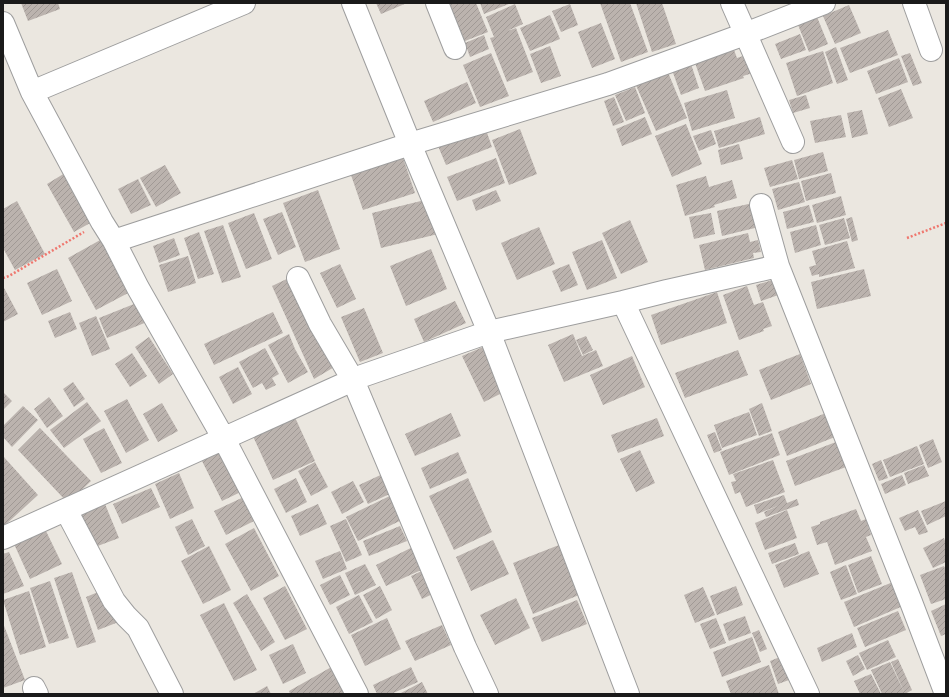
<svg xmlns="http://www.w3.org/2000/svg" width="949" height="697" viewBox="0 0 949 697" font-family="Poppins,sans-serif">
	<defs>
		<pattern id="building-hatch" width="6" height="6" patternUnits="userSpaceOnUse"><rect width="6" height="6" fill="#bbb3ae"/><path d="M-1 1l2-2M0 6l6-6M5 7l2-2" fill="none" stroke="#a09995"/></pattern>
	</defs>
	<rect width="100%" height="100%" fill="#ebe7e0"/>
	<path fill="url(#building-hatch)" d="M21,3H58L60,9L28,21Z
		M376,3H407L381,14Z
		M443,3H476L488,32L460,43Z
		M480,3H511L484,14Z
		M600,3H630L648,52L621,62Z
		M636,3H662L676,44L652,52Z
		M515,4L523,24L507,31L516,28L533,72L507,82L490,38L494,37L486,17Z
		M570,4L578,25L561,32L552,11Z
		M849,5L861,33L835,44L823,16Z
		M815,12L828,44L809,52L796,20Z
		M550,15L560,39L530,51L520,28Z
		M601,23L615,59L592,68L578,32Z
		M888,30L898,55L850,73L840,48Z
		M800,34L806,50L781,59L775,44Z
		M484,35L489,49L470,57L465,43Z
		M550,46L561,76L541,83L530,54Z
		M836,47L848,80L837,84L825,52Z
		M734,50L737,58L749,54L756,72L743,76L744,78L705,91L695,63Z
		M823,51L833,83L797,96L786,63Z
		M491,53L509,96L480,107L463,65Z
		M910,53L922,83L913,86L901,56Z
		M899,58L908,82L876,94L867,71Z
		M691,64L699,88L681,95L672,70Z
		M667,70L687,118L656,131L635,83Z
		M467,82L476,103L433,122L424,101Z
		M635,87L645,113L626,121L615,95Z
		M901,89L913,118L889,127L878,98Z
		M727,90L735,118L692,131L684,103Z
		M806,95L810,108L793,113L789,100Z
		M614,97L624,122L613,126L604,101Z
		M862,110L868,134L852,138L847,113Z
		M841,115L846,137L815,143L810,121Z
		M645,117L652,134L622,146L616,129Z
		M760,117L765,134L719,148L714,131Z
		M686,124L702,164L672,177L655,136Z
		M485,127L492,147L446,165L438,146Z
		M520,129L537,174L509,185L492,140Z
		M711,130L716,144L699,151L693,136Z
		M739,144L743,159L721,165L718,150Z
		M823,152L828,171L799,179L794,160Z
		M403,158L415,193L363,210L351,175Z
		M496,158L505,183L457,201L447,177Z
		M792,160L798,179L770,187L764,168Z
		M165,165L181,193L156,207L140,178Z
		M65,173L92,222L74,232L47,184Z
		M831,173L836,193L806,201L801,181Z
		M706,176L709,187L732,180L737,198L714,205L715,207L685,216L676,185Z
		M138,179L151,205L131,214L118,189Z
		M799,182L805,202L778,210L772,189Z
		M318,190L340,249L305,262L283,203Z
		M496,190L501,201L476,211L472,200Z
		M841,196L846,215L817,223L812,205Z
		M429,199L438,234L381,248L372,213Z
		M17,201L45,254L15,270L3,248V209Z
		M753,203L759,227L722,236L717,211Z
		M809,205L814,222L787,229L783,212Z
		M282,212L296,247L278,255L263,219Z
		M254,213L272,259L246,269L228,223Z
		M711,213L715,234L694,239L689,217Z
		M852,217L858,240L852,242L846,219Z
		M844,218L850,238L825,245L819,225Z
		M630,220L648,262L621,274L602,233Z
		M223,225L241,277L222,283L204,231Z
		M816,225L821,245L795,253L790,232Z
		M539,227L555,264L517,280L501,243Z
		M199,232L214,274L198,279L184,238Z
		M748,233L750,242L758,240L761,252L753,253L754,258L705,270L699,245Z
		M174,238L180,255L159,263L153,246Z
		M102,239L130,292L96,310L68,258Z
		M602,240L617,278L587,290L572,252Z
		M847,241L855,268L819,277V274L812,276L809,267L816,265L812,251Z
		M431,249L447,289L406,306L390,266Z
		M188,256L196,283L168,292L159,265Z
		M340,264L356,299L337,308L320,273Z
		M569,264L578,285L561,292L552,271Z
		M57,269L72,301L42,315L27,283Z
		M864,269L871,296L817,309L811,282Z
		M293,276L336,366L314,379L272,286Z
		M779,278L784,293L761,301L756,285Z
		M3,286L18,314L3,322Z
		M747,286L754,305L763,302L772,326L763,329L764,331L739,340L723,295Z
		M717,292L727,323L661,345L651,315Z
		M154,296L162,316L107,338L99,318Z
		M455,301L466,323L424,342L414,319Z
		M364,308L383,353L360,362L341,317Z
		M70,312L77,329L55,338L48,321Z
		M273,312L283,333L214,365L204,344Z
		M96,316L110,349L92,356L79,323Z
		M289,334L295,349L308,372L288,383L268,345Z
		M573,334L582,356L596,350L603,366L564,382L548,345Z
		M586,336L593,350L583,355L576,340Z
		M149,337L173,374L159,384L135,347Z
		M483,347L504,392L484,402L462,356Z
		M265,348L279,374L272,378L276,385L266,390L262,383L253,388L239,362Z
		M738,350L748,375L685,398L675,373Z
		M132,353L147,376L130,387L115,364Z
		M800,354L811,384L771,400L759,370Z
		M632,356L645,387L603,405L590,375Z
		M238,367L252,394L233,404L219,377Z
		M73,382L85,399L74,407L63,389Z
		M3,392L12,401L3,410Z
		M49,397L63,416L47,428L34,409Z
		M127,399L149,440L126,453L104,411Z
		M87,402L101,421L64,448L50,430Z
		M162,403L178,431L158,442L143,414Z
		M762,403L772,431L759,436L749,409Z
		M23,406L38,420L12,447L3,437V426Z
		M749,412L757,435L722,448L714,425Z
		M293,413L315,461L273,480L251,432Z
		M451,413L461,436L415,456L405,434Z
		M826,413L835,437L787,456L778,432Z
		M657,418L664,436L618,453L611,435Z
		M40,428L91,481L68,503L18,450Z
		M104,428L122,463L101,473L83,439Z
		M715,432L722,450L714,453L707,435Z
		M772,433L780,455L729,475L720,452Z
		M933,439L942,462L928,468L919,445Z
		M836,442L846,467L795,486L786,461Z
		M917,446L924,464L890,477L883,460Z
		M227,448L247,489L222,501L202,461Z
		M640,450L655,483L636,492L620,459Z
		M458,452L467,473L430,489L421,468Z
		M3,456L38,495L3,527Z
		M773,460L785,492L746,507L740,492L735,494L731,482L736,481L733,474Z
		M881,460L888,478L879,481L872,464Z
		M315,462L328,487L311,496L298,471Z
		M924,465L929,476L908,484L904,473Z
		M387,472L396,491L368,504L359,485Z
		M179,473L194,508L170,519L155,484Z
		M902,475L906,485L885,494L881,484Z
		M296,478L307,502L286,513L274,489Z
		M468,478L492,532L454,550L429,496Z
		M353,481L364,502L342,514L331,492Z
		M151,488L160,507L122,524L113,504Z
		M396,493L408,517L358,541L346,517Z
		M248,495L260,518L226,535L214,511Z
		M784,495L787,503L797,499L799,505L766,517L764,512L780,505L757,514L754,505Z
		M946,501V516L927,525L921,511Z
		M105,504L119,538L95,547L81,513Z
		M318,504L327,524L300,536L291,516Z
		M856,509L861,521L866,519L871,535L866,537L872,551L835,565L827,542L817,545L811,527L820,524V522Z
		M787,510L797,538L765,550L755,523Z
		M918,510L928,532L919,535L915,527L905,531L899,518Z
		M192,519L205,546L188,555L175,527Z
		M346,519L362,555L346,562L330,526Z
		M400,526L407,541L369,556L363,541Z
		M254,528L279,576L251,591L225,544Z
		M45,529L62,564L30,579L14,544Z
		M944,538L946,544V562L933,568L923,548Z
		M493,540L509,574L471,591L456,557Z
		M795,543L799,554L772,564L768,553Z
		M419,544L430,566L386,586L376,565Z
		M559,545L579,595L533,614L513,563Z
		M209,546L231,590L203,604L181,561Z
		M340,551L347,569L323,579L315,561Z
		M809,551L819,574L784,588L775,565Z
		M9,552L24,586L3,594V554Z
		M871,556L882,584L858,593L848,565Z
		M365,564L376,585L355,595L345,573Z
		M846,565L857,594L841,600L830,572Z
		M944,566L946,571V599L931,604L920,575Z
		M428,568L439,591L422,599L411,576Z
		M72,572L96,642L77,648L54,578Z
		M340,575L350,595L330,605L320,585Z
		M50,581L69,638L49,644L30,588Z
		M893,582L903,606L854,627L844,602Z
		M285,586L307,629L285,640L263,598Z
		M380,586L392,610L376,619L363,595Z
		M736,586L743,605L717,615L710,596Z
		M703,587L715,615L695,623L684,595Z
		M103,590L116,623L98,630L86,597Z
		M29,591L46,647L20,655L3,600Z
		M247,594L275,642L261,651L233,603Z
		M359,595L373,622L349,634L336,607Z
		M516,598L530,628L495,645L480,615Z
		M577,600L587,624L542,642L532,618Z
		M224,603L257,670L234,681L200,615Z
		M946,604V634L941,636L931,611Z
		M898,611L906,630L865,647L857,628Z
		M745,616L751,633L729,641L723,624Z
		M387,618L401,649L365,666L351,635Z
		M716,618L726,643L710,649L700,624Z
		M3,623L25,680L3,688Z
		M442,625L451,645L415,661L405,641Z
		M759,630L767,649L760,652L752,633Z
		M852,633L857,647L822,662L817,648Z
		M752,637L761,662L722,677L713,652Z
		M888,640L896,657L867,670L859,653Z
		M293,644L306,673L283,684L269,655Z
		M858,655L865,669L853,676L846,661Z
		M780,657L789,680L778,684L770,661Z
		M898,659L912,690L905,694L891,662Z
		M890,662L905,694H882L871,670Z
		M335,665L346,694H290L289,691Z
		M769,665L779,694H731L726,681Z
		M411,667L418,682L391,694H377L373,685Z
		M871,674L881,694H860L854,681Z
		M422,682L428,694H399Z
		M267,686L271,694H253Z"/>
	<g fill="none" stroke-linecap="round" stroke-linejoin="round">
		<g stroke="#9e9e9e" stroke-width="24">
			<path id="minor" d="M353,3L410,144L489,332L628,694
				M437,3L455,48
				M732,3L793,142
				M914,3L931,50
				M3,23L32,92L102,222L114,241L138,288L224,439L357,694
				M32,92L244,3
				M761,205L778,266
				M114,241L410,144L608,84L745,34L824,3
				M298,278L320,324L353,380L465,647L487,694
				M623,302L808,694
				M66,510L114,601L126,616L138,628L172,694
				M3,538L362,376L489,332L623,302L667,291L778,266L911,602L946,694
				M34,688L37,694"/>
		</g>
		<path stroke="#ef776e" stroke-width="2.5" stroke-dasharray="2 2" stroke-linecap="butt" d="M907,238L946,223
			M3,278L9,276L84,232"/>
		<use href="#minor" stroke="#fff" stroke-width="22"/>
	</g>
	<rect width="949" height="697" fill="none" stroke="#1a1a1a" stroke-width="8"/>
</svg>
